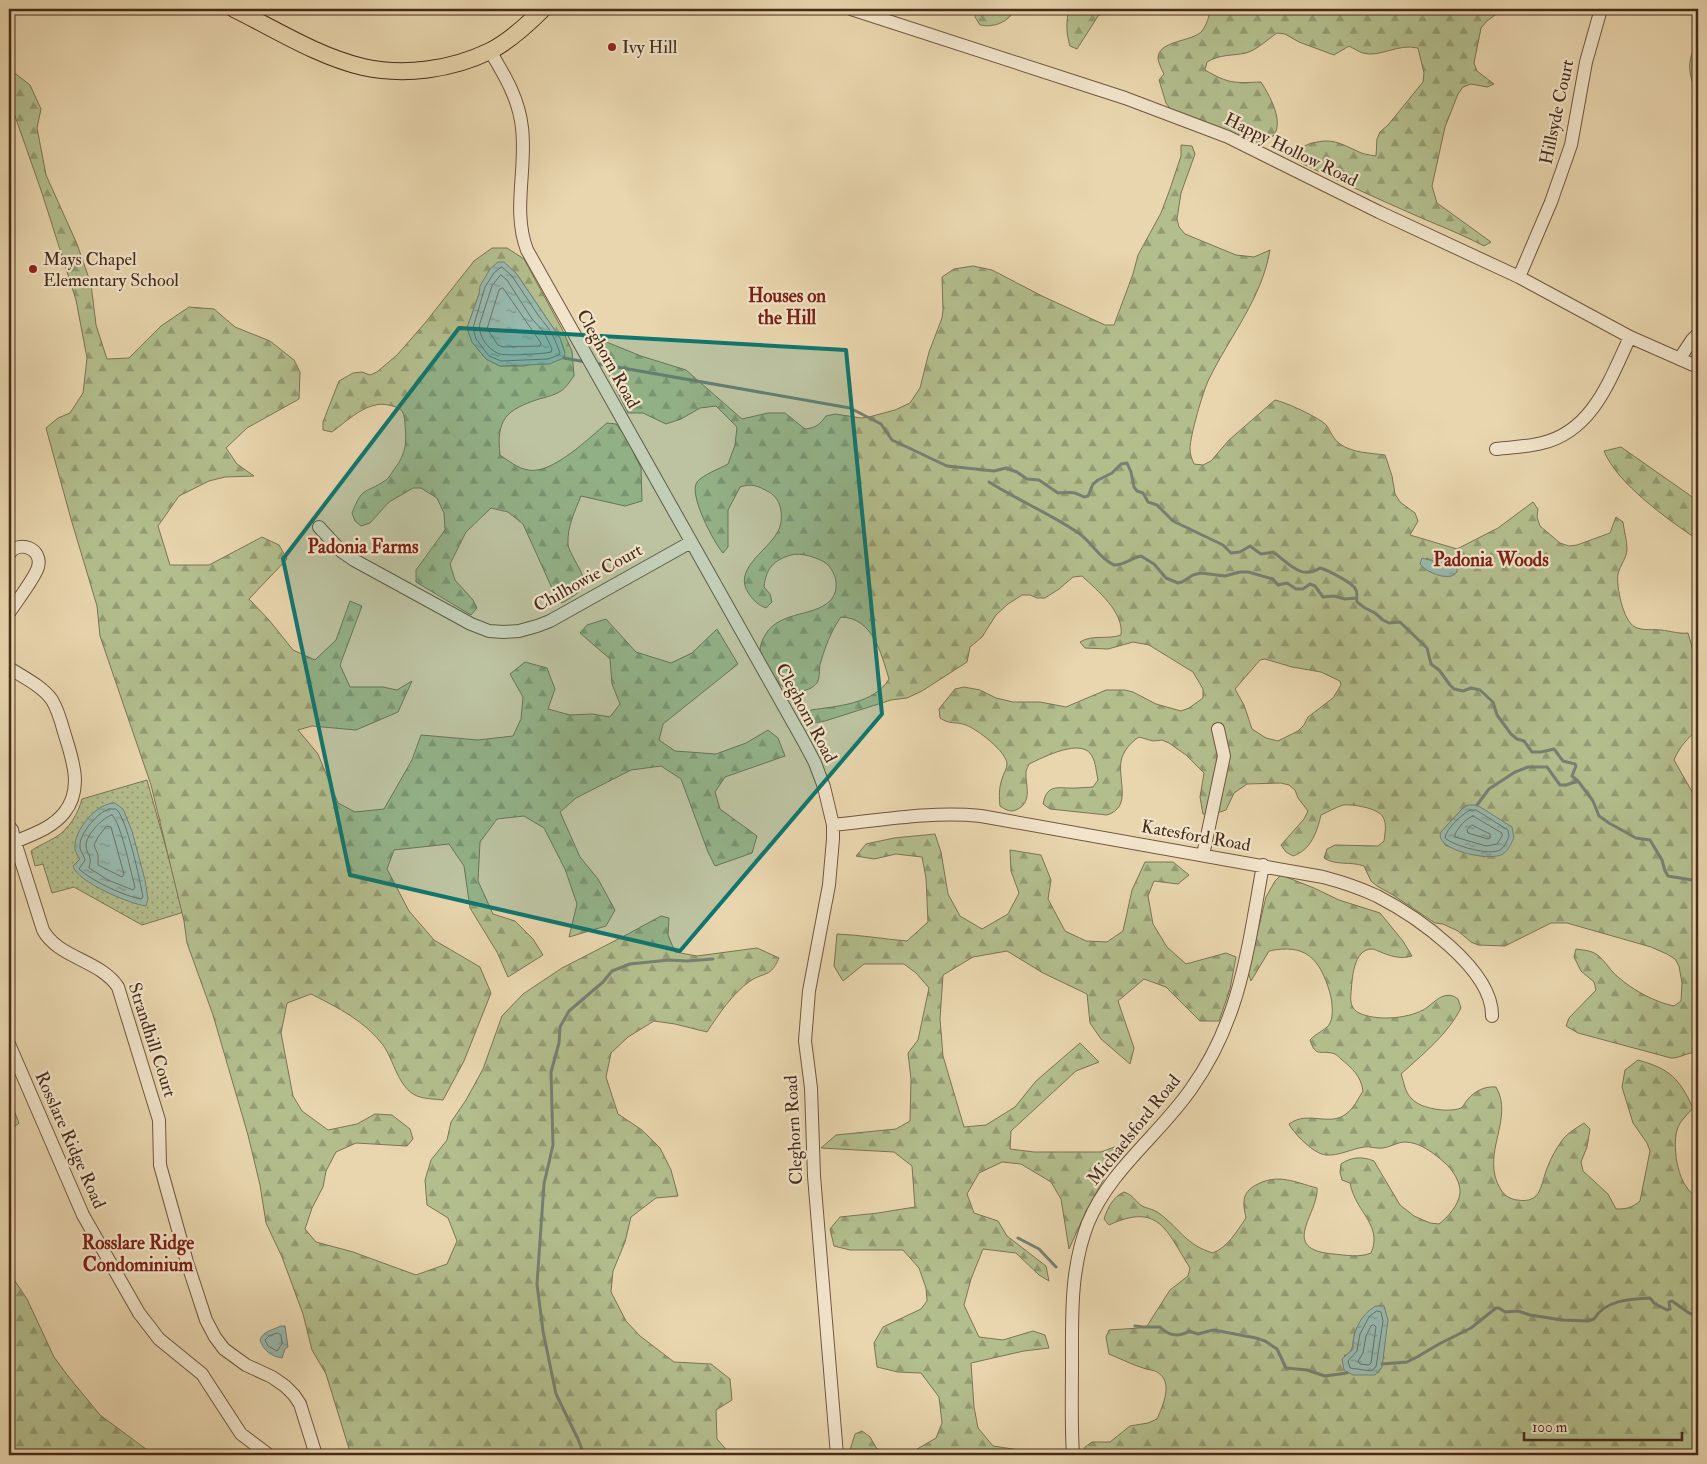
<svg xmlns="http://www.w3.org/2000/svg" width="1707" height="1464" viewBox="0 0 1707 1464" font-family="'IM FELL Double Pica',serif">
	<defs>
		<pattern id="grass-dots" width="8" height="8" patternUnits="userSpaceOnUse" patternTransform="scale(1.25)"><rect width="8" height="8" fill="#b3be8d"/><path d="M2 2h.1M6 6h.1" fill="none" stroke="#939b72" stroke-width="1.8" stroke-linecap="round"/></pattern>
		<pattern id="forest-firs" width="22" height="20" patternUnits="userSpaceOnUse" patternTransform="scale(1.25)"><rect width="22" height="20" fill="#b3be8d"/><path d="M5 1l3.5 6h-7zM16 11l3.5 6h-7z" fill="#939b72"/></pattern>
		<pattern id="water-ripples" width="26" height="14" patternUnits="userSpaceOnUse" patternTransform="scale(1.25)"><rect width="26" height="14" fill="#97b9ae"/><path d="M2 4q2-2 4 0t4 0M15 11q2-2 4 0t4 0" fill="none" stroke="#7d978d"/></pattern>
	</defs>
	<rect width="100%" height="100%" fill="#e9d6ae"/>
	<filter id="stains"><feTurbulence type="fractalNoise" baseFrequency=".004" numOctaves="4"/><feColorMatrix values="0 0 0 0 .2 0 0 0 0 .09 0 0 0 0 .02 0 0 0 .5 -.17"/></filter>
	<radialGradient id="worn" r=".72"><stop offset=".6" stop-color="#630" stop-opacity="0"/><stop offset="1" stop-color="#630" stop-opacity=".3"/></radialGradient>
	<path fill="url(#grass-dots)" stroke="#7c7454" d="M147,780L184,912L142,925L74,887L52,893L43,864L35,866L31,851C39,845 48,842 56,837C69,829 78,814 82,799Z
		M9,1098L19,1123L9,1131Z"/>
	<path fill="url(#forest-firs)" stroke="#7c7454" fill-rule="evenodd" d="M976,9H1015C1009,22 994,28 980,25L975,17Z
		M1069,9H1110L1098,16L1077,49L1070,46C1066,33 1066,22 1069,9Z
		M1210,9H1352L1366,13L1416,11L1419,9H1503L1487,21L1481,28L1474,63L1477,71L1494,84L1487,87L1471,84L1463,87L1458,94L1445,127L1432,186L1437,203L1491,242L1484,246C1461,234 1440,226 1417,216C1378,199 1339,181 1301,163L1295,157C1299,149 1303,146 1312,143C1333,138 1339,143 1357,151C1362,154 1369,155 1376,156L1377,139L1380,132L1388,125L1423,82L1424,73L1418,48C1398,43 1380,58 1363,53C1359,52 1353,48 1349,46L1334,55L1299,42L1285,34L1277,33C1268,39 1257,50 1246,53C1232,56 1220,54 1207,62L1205,70C1229,84 1234,83 1261,82C1271,98 1290,131 1265,142C1259,144 1248,144 1242,142C1218,135 1194,120 1171,110L1166,103L1159,80L1164,74C1162,70 1159,64 1158,59C1157,40 1193,42 1202,31C1206,26 1210,15 1210,9Z
		M1698,40V99C1689,72 1685,65 1698,40Z
		M9,63L12,71L30,85L41,109L37,128L46,175L77,244L91,284L96,325L107,359L129,358L161,326L189,307L214,309L235,327L270,341L294,360L300,372L299,399L247,428L226,448L237,464L254,476L225,477L209,481L179,496L158,526L170,565H209L262,537L279,545L287,559L249,599L269,620L293,650L315,660L336,640L350,601L362,606L340,665L350,687H383L397,690L412,681L398,712L356,730L312,726L298,730L318,754L338,803L355,812L384,809L412,760L421,735L478,740L513,736L521,719L523,697L510,674L525,662L547,668L555,689L548,709L570,715L592,714L610,717L620,704L612,684L610,659L580,633L587,625L606,619L636,652L671,663L692,653L717,629L738,664L663,724L659,740L675,751L716,754L746,743L768,730L778,738L785,756L725,777L715,792L720,809L757,836L752,853L715,866L708,852L681,779L661,766L631,770L576,798L560,812L580,857L598,879L615,910L606,926L569,937L577,904L565,869L544,828L524,816L497,819L480,842L478,881L493,914L515,921L533,939L543,955L508,977L497,952L470,908L464,866L449,844L394,850L387,869L409,911L434,940L480,967L491,993L464,1061L443,1100C435,1099 424,1099 417,1096C398,1088 394,1060 383,1045C365,1021 337,1007 311,994L287,1003L281,1033L293,1096L302,1111L328,1130L357,1124L375,1114L392,1115L410,1129L413,1139L407,1146L356,1143L336,1152L326,1171L323,1187L312,1208L305,1229L316,1242L353,1252L416,1275L447,1264L457,1241L448,1218L427,1205L425,1180L431,1160L447,1140L451,1122L466,1100L483,1069L502,1016L523,994L562,968L628,934L661,916L669,918L668,935L675,952L697,956L757,948L779,958C770,978 766,971 750,981C732,994 719,1014 707,1032L675,1024L654,1021L628,1037L611,1053L606,1077L618,1114L642,1130L660,1148L671,1170L678,1196L656,1198L631,1217L625,1242L613,1271L611,1292L626,1321L640,1336L674,1362L711,1364L730,1379L732,1400L716,1410L717,1439L731,1455H351L326,1374L312,1350L303,1314L282,1257L266,1223L260,1185L248,1135L213,1015L187,943L184,921L151,785L100,636L97,606L71,519L46,428L58,418L70,413L83,393L87,358L76,300L42,193L9,99Z
		M1181,145L1192,146L1195,154L1181,193L1177,219L1179,227L1185,234L1236,255L1254,257L1270,250C1262,298 1230,336 1209,379C1203,391 1190,436 1190,449C1190,455 1192,459 1194,464L1203,465L1211,461L1229,440L1275,400C1285,402 1321,418 1327,426C1331,432 1333,439 1340,444C1352,453 1371,453 1385,455L1392,476L1395,494L1400,502L1415,513L1418,521L1410,535L1457,549L1498,528L1533,502L1538,509L1537,517L1540,526L1560,543L1569,546L1577,545L1610,533L1616,517L1623,522C1624,531 1627,540 1627,549C1627,558 1620,565 1618,574C1616,586 1623,621 1635,627C1642,631 1654,629 1661,630C1671,631 1678,634 1688,633L1695,657L1698,663V729C1688,738 1679,747 1674,760L1695,797L1698,798V1052C1688,1052 1681,1058 1671,1058L1578,1033L1566,1026L1569,1018L1596,990L1594,982L1581,971L1574,957L1576,949C1581,950 1587,950 1592,952C1603,956 1609,970 1618,977C1633,990 1654,1002 1674,1006L1681,1001L1682,983L1679,966L1675,959L1667,954L1651,947L1567,923H1551L1505,946L1478,945L1471,942L1458,931L1443,924L1435,923L1393,895L1377,886L1371,881L1364,866C1350,861 1336,866 1324,858L1327,849L1335,845L1378,846L1384,841C1385,833 1387,824 1383,817C1378,808 1353,804 1343,805C1336,807 1328,812 1321,815C1317,832 1311,850 1293,856L1286,852L1281,845L1304,819L1308,811L1298,798L1295,790L1289,785L1281,783L1247,784L1234,793L1226,810L1211,815L1203,814L1200,797L1204,773L1186,755L1169,743L1162,740L1153,741L1139,737C1131,742 1122,752 1121,762C1118,781 1132,807 1107,815L1050,809L1043,804C1047,782 1060,789 1077,788C1082,788 1088,787 1093,787L1098,780C1096,772 1096,763 1092,756C1082,737 1044,757 1029,764C1028,766 1027,769 1026,771C1025,784 1033,801 1018,809C1011,813 1006,810 1000,806C999,797 999,787 1002,779C1003,774 1007,769 1007,764C1007,752 977,729 966,725C955,721 950,725 940,718L939,709L955,689L964,687L980,690L996,698L1013,702H1040L1066,707L1106,690H1125L1133,692L1156,704L1181,711L1189,708L1203,698V689L1193,672L1149,645L1133,642L1108,649L1085,648L1080,642C1093,634 1107,640 1121,635C1124,612 1098,591 1082,576L1073,577L1059,589L1045,598H1037L1030,595H1022L1008,604L996,615L982,637L970,647L967,662L922,691L907,698L891,700L825,721L809,724L806,717L811,710C838,706 874,704 889,679C881,653 873,618 841,617C832,629 824,649 820,665C819,670 820,679 817,683C815,685 813,687 811,688C798,696 776,685 766,675C758,667 758,649 763,639C776,610 812,618 830,601C840,590 837,574 827,564C820,558 800,552 791,555C774,560 766,568 764,587L770,594L772,602L766,608C758,605 754,601 749,594C732,570 766,552 777,533C781,527 782,518 781,511C780,503 776,496 769,492C758,486 752,483 740,487L728,510V547L723,553C714,543 688,494 697,482C704,474 719,469 728,464L735,445L737,427L716,406L700,408L681,419L666,424L643,413H628L595,346L599,339L641,356L686,370L742,419L768,413H785L805,429C816,428 820,424 826,416L835,414L861,418L869,417L895,410L910,403L920,388L929,352L942,318L943,310L942,277L954,269L973,266L992,270L1042,296L1105,325H1114L1133,274L1138,255L1161,213L1170,189L1181,156ZM1426,558L1437,562L1455,561L1457,572C1449,581 1438,574 1427,570ZM1265,659L1292,667L1321,672L1340,681L1341,685L1333,698L1308,717L1304,725L1298,731L1278,741L1266,738L1252,729L1244,705L1235,689L1260,660ZM1468,805L1485,857L1461,851L1445,845L1441,832L1462,809Z
		M492,248H507L524,259L562,329L572,351L574,376C570,381 566,388 561,391C555,395 547,397 539,399C506,410 496,419 500,455C509,461 517,468 528,470C552,475 590,437 607,423L616,424L626,437L641,468L642,501L625,506L581,496C575,511 567,527 568,544C568,548 571,552 572,555C587,583 592,586 562,603L556,597L523,524L508,512L491,508L466,532L450,564L455,580L473,600L477,608L471,615L416,582V570L445,530L444,513L437,498L421,488H413L389,502L370,523L361,526L355,521L352,513C363,485 364,495 386,480C389,478 391,474 393,471C405,455 407,446 405,425C404,411 403,408 388,405C368,400 347,421 332,432L323,430V422L339,381L353,373L362,372L370,375L377,372L397,355L425,323L474,261ZM516,273L560,338L565,353L525,366H500L486,359L472,342L467,328L479,294Z
		M1621,447L1698,501V540C1669,520 1617,484 1604,451Z
		M935,834L941,852L948,894L960,916L982,929L1008,914L1019,893L1011,871L1010,850L1041,855L1051,880L1048,899L1065,931L1086,941L1107,942L1123,931L1132,890L1145,862H1173L1189,875L1178,884L1154,881L1148,896L1153,924L1167,947L1186,964L1226,953L1236,957L1230,989L1219,1021H1200L1166,987L1144,979L1118,1001L1134,1048L1130,1064L1101,1039L1090,1023L1087,994L1043,973L1007,951L973,957L943,975L940,1019L943,1056L964,1127L986,1125L1015,1107L1036,1081L1080,1043L1099,1062L1076,1071L1011,1131L1010,1149L1034,1152H1101L1133,1140L1113,1163L1087,1209L1069,1249L1061,1199L1051,1182L1021,1164L1002,1162L979,1173L967,1194L974,1213L998,1221L1007,1236L1046,1266L1049,1281L1039,1275L1016,1253L983,1249L971,1279L964,1305L979,1337L1003,1340L1033,1331L1045,1335L1049,1348L1024,1351L971,1363L974,1407L978,1428L993,1446L1026,1451L1042,1455H907L936,1438L942,1423L939,1397L921,1373L898,1372L877,1367L874,1343L883,1327L921,1309L927,1301L926,1288L919,1268L903,1250H850L834,1246L830,1229L840,1217L878,1213L915,1207L912,1166L894,1152L821,1148L836,1135L896,1129L910,1121L911,1079L908,1053L918,1040L929,988L916,973L904,964H864L843,981L834,966L837,934C861,935 883,939 907,941L928,922L926,878L922,857L896,854L874,859L856,856L866,844L894,838Z
		M1281,875L1314,888L1339,900L1380,913L1403,941L1412,956C1402,959 1393,957 1383,953C1380,952 1375,949 1372,949C1353,949 1352,980 1351,994C1350,1001 1351,1009 1359,1013C1376,1021 1406,1019 1423,1010C1429,1007 1438,997 1444,996C1450,994 1454,996 1458,999L1461,1008C1448,1034 1423,1054 1401,1074C1404,1082 1405,1093 1412,1099C1421,1109 1449,1113 1461,1108C1464,1106 1465,1102 1468,1099C1475,1091 1485,1086 1496,1087C1515,1119 1479,1155 1501,1190C1505,1196 1510,1199 1517,1200C1543,1204 1540,1184 1548,1166C1551,1158 1556,1149 1561,1142C1566,1134 1575,1129 1584,1123L1590,1129L1587,1147L1581,1162L1583,1171L1608,1194L1616,1209C1626,1209 1632,1208 1640,1201L1650,1151L1647,1143L1633,1123L1622,1087L1625,1070L1638,1060C1670,1069 1679,1078 1693,1108C1688,1114 1679,1122 1677,1130C1672,1149 1678,1189 1698,1197V1455H1082L1085,1447L1092,1442H1110L1130,1426L1148,1423L1157,1419C1163,1405 1174,1382 1157,1372C1154,1370 1150,1370 1146,1369C1133,1365 1121,1359 1109,1354L1106,1337L1109,1330L1139,1328L1147,1326L1170,1290L1188,1276L1190,1268C1166,1230 1159,1202 1109,1225L1104,1219C1108,1207 1113,1197 1124,1192C1133,1195 1135,1201 1142,1206C1148,1209 1154,1209 1160,1214C1180,1229 1186,1245 1213,1253C1228,1247 1237,1231 1246,1218C1243,1204 1241,1193 1256,1185C1278,1173 1294,1182 1317,1188C1319,1214 1278,1249 1333,1254C1346,1255 1359,1258 1371,1253C1381,1230 1364,1217 1355,1198C1353,1194 1351,1188 1350,1183L1342,1180L1340,1172L1341,1164C1351,1157 1362,1156 1374,1161L1400,1205L1414,1216L1430,1223L1439,1224C1447,1218 1459,1205 1460,1193C1461,1183 1453,1170 1445,1163C1435,1154 1420,1142 1405,1142C1398,1142 1390,1147 1383,1148C1376,1149 1370,1146 1364,1147C1351,1149 1339,1156 1326,1155C1314,1154 1294,1134 1289,1124C1308,1110 1329,1127 1346,1114C1354,1108 1358,1099 1363,1091C1361,1076 1352,1068 1341,1059C1339,1057 1337,1055 1335,1054C1321,1049 1316,1059 1310,1040C1316,1033 1328,1029 1330,1023C1334,1015 1332,1001 1330,993C1320,959 1306,943 1269,951L1251,981L1248,972L1266,897L1275,881ZM1355,1332L1382,1367L1378,1373L1344,1356C1355,1352 1352,1342 1355,1332Z
		M9,1272L27,1299L54,1357L68,1376L100,1415L154,1455H9Z
		M862,1431L870,1437L877,1449L894,1454L906,1455H850V1450L855,1434Z"/>
	<path fill="url(#water-ripples)" stroke="#778073" d="M498,262H504L516,273L560,338L565,353L564,358L549,364L500,366L486,359L472,342L467,328L479,294L480,286L490,269Z
		M1422,558L1437,562L1453,558L1457,563V572C1449,582 1427,573 1420,564Z
		M115,803L123,809L132,831L145,880L148,899L146,906C130,904 77,882 73,866L80,859C77,855 74,850 75,844C77,827 97,803 115,803Z
		M1468,805H1477L1512,827L1514,838C1511,843 1509,850 1503,854C1491,862 1433,850 1441,832L1462,809Z
		M1376,1306H1384L1388,1320L1382,1367L1375,1375H1353L1344,1370L1342,1359L1353,1349C1352,1332 1361,1314 1376,1306Z
		M281,1326H285L288,1347L285,1349L282,1358C272,1357 263,1350 260,1340C263,1331 273,1330 281,1326Z"/>
	<g fill="none" stroke-linecap="round" stroke-linejoin="round">
		<path stroke="#6e7264" stroke-width="1" d="M502,267L512,276L538,315L549,329L555,340L560,353L559,355L548,359L501,361L489,356L476,339L473,328L485,287L494,273Z
			M501,275L507,280L532,319L544,332L552,349L551,352C543,354 507,356 500,354C489,351 477,335 480,323L492,286Z
			M503,288L541,343L540,346L503,347L498,345L487,329L499,290Z
			M109,809H116C127,818 140,881 143,897L141,899C124,896 92,881 79,869L85,860C84,855 79,850 80,845C80,833 98,812 109,809Z
			M1470,810H1476L1508,830L1509,836C1507,841 1505,847 1500,850C1490,856 1454,846 1445,838C1446,829 1461,815 1470,810Z
			M112,815C121,823 130,869 134,883L135,888L133,890L108,880L89,868C93,854 86,855 86,845C86,835 103,817 112,815Z
			M1473,816L1502,833V836L1497,844L1486,846L1455,837V834C1459,827 1465,819 1473,816Z
			M1472,825L1490,834V838L1488,839L1468,833L1467,830Z
			M107,826L111,827L124,874L122,877L98,865V855L94,845L98,837Z
			M1377,1311L1381,1312L1383,1321L1376,1367L1371,1371L1350,1368L1348,1361L1357,1351L1360,1334L1369,1317Z
			M1374,1325L1376,1327L1371,1363L1369,1365L1360,1364L1358,1361L1363,1353L1366,1336L1371,1326Z
			M278,1333L281,1335L282,1344L277,1351L268,1346L265,1340L269,1336Z"/>
		<path stroke="#778073" stroke-width="3" d="M564,358L586,362
			M594,363L850,408L881,424L892,440L947,466L994,471L1006,468L1017,472L1027,479L1039,480L1058,493C1072,493 1070,490 1084,497L1088,496L1093,484L1098,480L1112,473L1121,464L1127,463L1131,472L1134,487L1137,491L1143,493L1148,502L1157,505L1173,521L1223,545L1231,553L1240,552L1250,546L1261,554L1273,552C1288,562 1301,581 1320,568C1327,570 1354,583 1356,590C1358,593 1356,598 1357,602L1365,608L1375,613L1383,620L1389,623L1400,622L1427,648L1431,664L1439,670L1450,685L1454,689L1463,691L1471,688L1480,690L1493,702L1497,715L1511,734L1517,739L1524,741L1532,752H1541L1554,749L1563,761L1575,764L1576,766L1572,776L1578,781L1593,801L1599,816L1609,823L1636,838L1650,840L1662,860L1665,871L1668,876L1698,881
			M989,482C1019,501 1051,514 1080,534C1092,543 1100,559 1114,565C1125,565 1131,558 1141,556L1154,564L1166,578L1178,583L1182,582L1193,575L1201,573L1225,576L1240,572H1248L1273,579L1278,585L1287,583L1296,589H1303L1310,584L1315,586L1323,597L1334,596L1345,599L1356,598
			M1477,805L1489,789L1515,772L1528,767H1547L1560,785H1566L1578,781
			M1018,1238L1039,1249L1056,1267
			M1135,1326L1143,1327H1160C1169,1336 1178,1338 1189,1331L1198,1334L1213,1330L1219,1331L1256,1338L1265,1341L1277,1349L1286,1368L1307,1370L1325,1376L1347,1373
			M1382,1364L1407,1362L1417,1357L1439,1344L1471,1328L1496,1308H1499L1505,1312L1518,1311L1530,1315L1562,1320L1588,1321L1594,1319C1605,1300 1630,1299 1650,1298L1654,1303L1667,1310L1670,1309L1669,1302L1672,1301L1689,1313L1692,1314L1698,1312
			M584,1455L578,1439L556,1394L543,1331L537,1284L544,1184L553,1145L551,1072L559,1043L560,1027L569,1011L603,982L612,971L630,964L669,960L687,961L713,959"/>
		<g stroke="#6f563f" stroke-width="14">
			<path id="minor" d="M851,9L1125,98L1228,137L1379,212L1519,277L1630,337L1698,367
				M490,51C505,76 519,99 522,128C527,169 512,211 527,250L804,742L815,763L824,787L833,825V839L829,885L809,991L805,1041L811,1088L814,1176L837,1455
				M1519,277L1551,202L1571,145L1586,62L1601,9
				M1680,358L1692,340L1698,334
				M1496,449C1511,447 1527,447 1542,443C1593,431 1610,379 1630,337
				M319,527L341,551L354,560L471,624L489,631L504,632L519,631L537,626L550,621L691,542
				M9,554C19,539 43,549 38,567C35,578 16,602 9,613
				M9,668C23,677 42,686 52,700C58,710 61,721 64,732C72,758 84,789 64,813C52,828 33,834 15,842L43,930C58,958 100,960 118,987L159,1120L160,1165L187,1262L206,1320L215,1337L224,1349L246,1365L272,1377L285,1386L294,1395L300,1404L316,1455
				M833,825C882,820 931,811 981,816L1323,877C1342,882 1360,888 1377,896C1416,916 1493,969 1492,1016
				M9,826L12,830L15,842L9,838
				M1203,855L1224,756L1218,729
				M9,1044L83,1215L139,1313L159,1339L202,1374L241,1434L269,1455
				M1073,1455C1071,1425 1072,1395 1072,1365C1072,1317 1070,1269 1088,1223C1110,1170 1159,1135 1191,1089C1241,1019 1248,947 1263,865"/>
		</g>
		<g stroke="#462b1a" stroke-width="18">
			<path id="major" d="M234,9C275,29 317,56 363,67C404,76 451,70 490,51C510,41 528,24 543,9"/>
		</g>
		<use href="#minor" stroke="#f1e4ca" stroke-width="12"/>
		<use href="#major" stroke="#e9d6ae" stroke-width="16"/>
	</g>
	<path fill="#0f766e" fill-opacity="0.2" stroke="#0f766e" stroke-width="4" stroke-linejoin="round" d="M459,328L846,350L882,714L680,951L350,875L283,559Z"/>
	<g fill="#8f2418" stroke="#f1e4ca" stroke-width="2">
		<circle cx="612" cy="47" r="5"/>
		<circle cx="33" cy="269" r="5"/>
	</g>
	<g text-anchor="middle" dominant-baseline="central" stroke-width="4.5" stroke-linejoin="round" paint-order="stroke">
		<g font-size="18" fill="#462b1a" stroke="#f1e4ca" text-anchor="start">
			<text x="622" y="47">Ivy Hill</text>
			<text x="43" y="259">Mays Chapel<tspan x="43" dy="21">Elementary School</tspan></text>
		</g>
		<g font-size="18" fill="#462b1a" stroke="#f1e4ca">
			<text transform="translate(1557 112) rotate(-78)">Hillsyde Court</text>
			<text transform="translate(1291 150) rotate(26)">Happy Hollow Road</text>
			<text transform="translate(608 359) rotate(61)">Cleghorn Road</text>
			<text transform="translate(588 578) rotate(-29)">Chilhowie Court</text>
			<text transform="translate(806 713) rotate(62)">Cleghorn Road</text>
			<text transform="translate(1196 836) rotate(10)">Katesford Road</text>
			<text transform="translate(152 1040) rotate(72)">Strandhill Court</text>
			<text transform="translate(794 1130) rotate(-93)">Cleghorn Road</text>
			<text transform="translate(1134 1130) rotate(-51)">Michaelsford Road</text>
			<text transform="translate(70 1140) rotate(66)">Rosslare Ridge Road</text>
		</g>
		<g font-size="19" font-weight="bold" fill="#7a1f14" stroke="#f1e4ca">
			<text x="787" y="296">Houses on<tspan x="787" dy="22">the Hill</tspan></text>
			<text x="363" y="547">Padonia Farms</text>
			<text x="1491" y="560">Padonia Woods</text>
			<text x="138" y="1243">Rosslare Ridge<tspan x="138" dy="22">Condominium</tspan></text>
		</g>
	</g>
	<rect width="1707" height="1464" fill="none" stroke="#e9d6ae" stroke-width="30"/>
	<rect x="10" y="10" width="1687" height="1444" fill="none" stroke="#462b1a" stroke-width="2.5"/>
	<rect x="15" y="15" width="1677" height="1434" fill="none" stroke="#462b1a"/>
	<path d="M1524 1432v8h158v-8" fill="none" stroke="#462b1a" stroke-width="2.5"/>
	<text x="1532" y="1432" font-size="15" fill="#462b1a" stroke="#f1e4ca" stroke-width="4" paint-order="stroke">100 m</text>
	<rect width="100%" height="100%" filter="url(#stains)"/>
	<rect width="100%" height="100%" fill="url(#worn)"/>
</svg>
